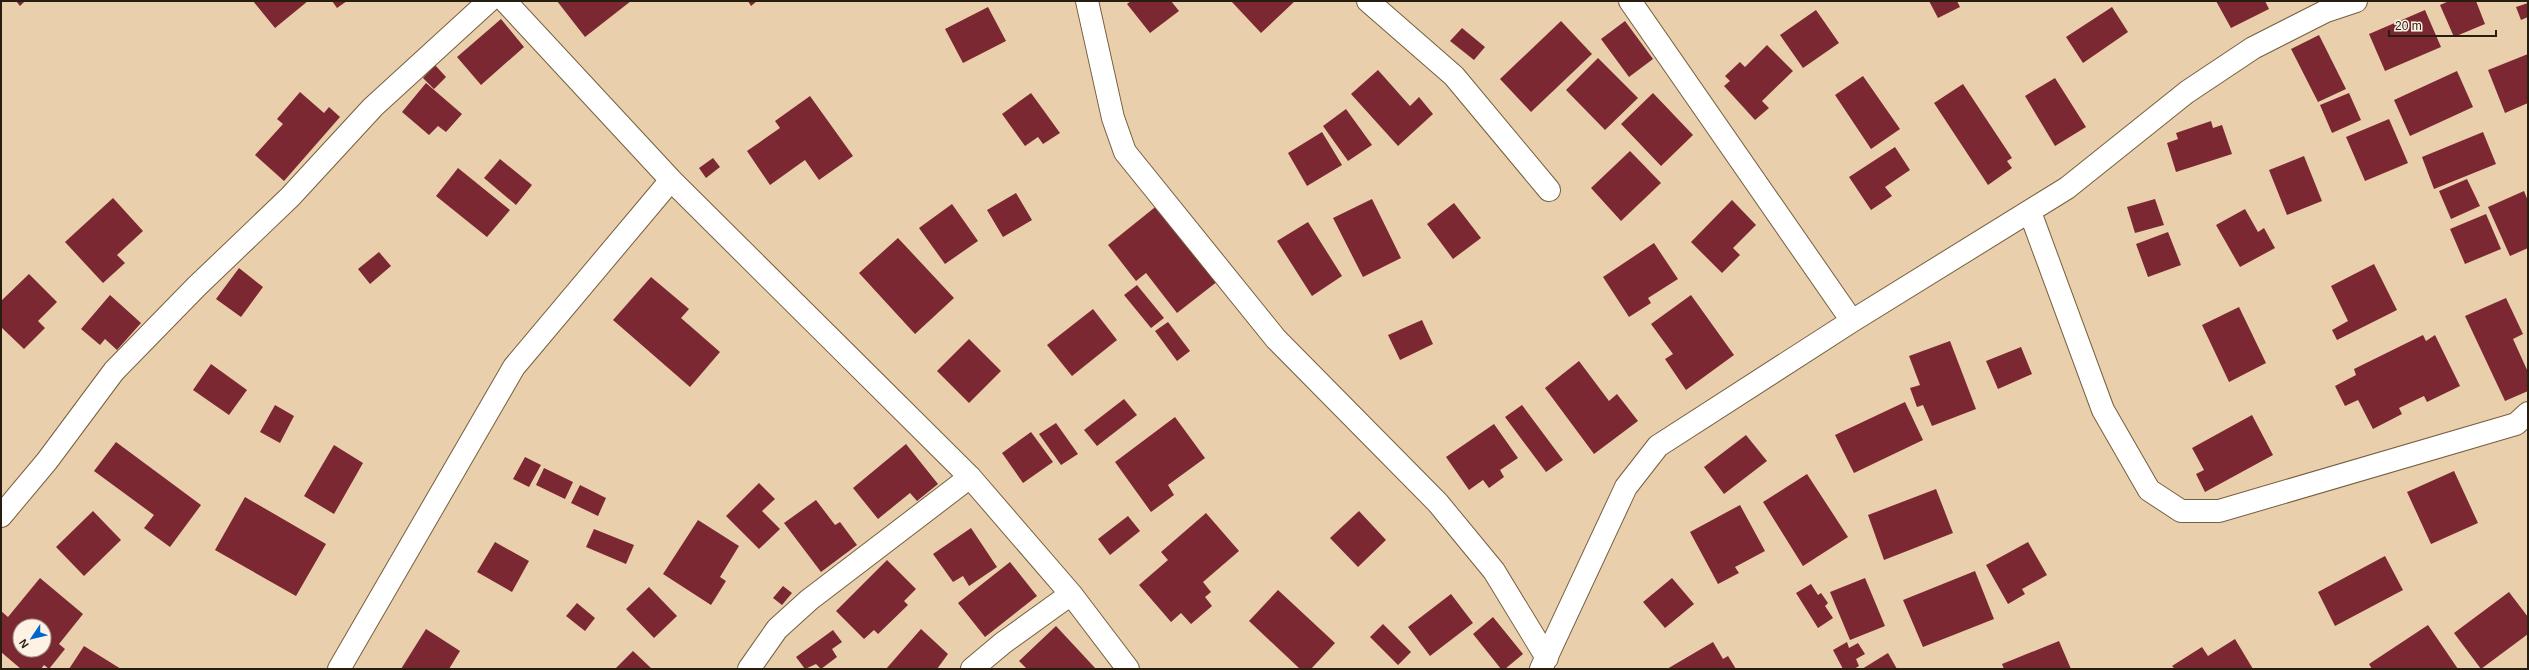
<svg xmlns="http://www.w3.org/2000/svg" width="2529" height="670" viewBox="0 0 2529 670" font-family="Arial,sans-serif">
	<rect width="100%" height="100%" fill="#e9cfab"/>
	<path fill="#7c2833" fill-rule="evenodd" d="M16,1H25L20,6Z
		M253,1H308L275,28Z
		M332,1H347L337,8Z
		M557,1H631L585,37Z
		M748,1H757L751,6Z
		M1131,1H1171L1179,11L1150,33L1127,4Z
		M1231,1H1295L1261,33Z
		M1929,1H1957L1960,7L1938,18Z
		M2216,1H2265L2269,9L2231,28Z
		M2449,1H2476L2485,24L2454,37L2440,5Z
		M2528,3V17L2521,20L2516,7Z
		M988,7L1006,41L963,63L945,29Z
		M2112,7L2128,32L2083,63L2066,37Z
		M1816,10L1839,43L1803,68L1780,35Z
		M2425,10L2441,47L2385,71L2369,34Z
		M501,19L524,47L481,85L457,57Z
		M1561,21L1592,54L1531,112L1500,79Z
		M1625,21L1653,59L1629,77L1601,39Z
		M1462,28L1485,47L1474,60L1450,41Z
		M2319,35L2346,89L2318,102L2291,49Z
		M1767,45L1793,71L1762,101L1769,108L1755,120L1724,86L1730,81L1725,76L1740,62L1745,67Z
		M2528,54V103L2505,113L2488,70Z
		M1598,58L1638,98L1605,130L1566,90Z
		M435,65L446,77L434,89L423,78Z
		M1378,70L1410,106L1419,97L1433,114L1398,146L1351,94Z
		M2457,71L2473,107L2410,136L2394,100Z
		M1863,76L1900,129L1871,149L1835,95Z
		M2055,78L2086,127L2055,146L2025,96Z
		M426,83L462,114L446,132L438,126L429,135L402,112Z
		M1963,84L2012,158L2007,161L2012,168L1988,185L1934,103Z
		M300,92L324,113L329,107L340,117L284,181L255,155L283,124L277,119Z
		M1031,93L1060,133L1043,144L1038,137L1025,146L1002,114Z
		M1653,93L1693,135L1661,166L1621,124Z
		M2349,93L2361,120L2332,133L2320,105Z
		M810,96L853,156L819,180L805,160L770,185L747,151L780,128L775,121Z
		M1346,109L1372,145L1348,161L1323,126Z
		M2389,119L2408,163L2365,181L2346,137Z
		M2211,121L2213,128L2222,125L2232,154L2176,172L2167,143L2178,139L2176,133Z
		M1322,132L1342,165L1307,186L1288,153Z
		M2483,132L2496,164L2434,189L2422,157Z
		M1895,147L1910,170L1885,187L1892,196L1871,210L1849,177Z
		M1630,151L1661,183L1621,221L1591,188Z
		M2304,156L2322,201L2287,215L2269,170Z
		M713,158L720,167L706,178L699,168Z
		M500,159L532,185L516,205L484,178Z
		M458,168L510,210L487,237L436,196Z
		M2467,179L2480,206L2451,219L2439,191Z
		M2524,191L2528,201V248L2510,256L2488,207Z
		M1016,193L1032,220L1003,237L987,210Z
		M113,198L143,231L117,255L125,263L103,283L65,242Z
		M1372,199L1401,258L1363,277L1333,218Z
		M2155,199L2164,225L2135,233L2127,207Z
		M1732,200L1756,225L1733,248L1740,255L1722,273L1691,242Z
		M1454,203L1481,238L1453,259L1427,224Z
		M952,204L978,241L945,264L919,228Z
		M1159,204L1218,281L1177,313L1146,273L1136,281L1108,245Z
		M2245,209L2258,232L2264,228L2275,248L2240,267L2216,225Z
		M2486,214L2501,249L2465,264L2450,229Z
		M1308,222L1342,276L1312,296L1277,241Z
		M2168,232L2181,265L2148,277L2136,244Z
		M898,238L954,298L915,334L859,273Z
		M1654,243L1678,279L1648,298L1651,303L1629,317L1603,277Z
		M379,252L391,266L370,284L358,269Z
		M2374,264L2397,310L2337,340L2332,330L2348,321L2331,286Z
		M239,268L263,287L241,317L216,299Z
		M29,274L57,302L38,321L45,328L24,349L1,327V301Z
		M651,277L689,309L681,318L720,352L690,387L613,320Z
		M1137,285L1164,318L1151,328L1124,295Z
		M110,295L141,323L117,350L105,339L100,345L81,329Z
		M1691,295L1734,355L1686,390L1665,359L1673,354L1651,324Z
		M2506,298L2523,334L2513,339L2528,372V391L2505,401L2465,316Z
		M2239,307L2266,363L2229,382L2202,325Z
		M1093,309L1117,340L1072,376L1047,345Z
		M1422,320L1433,344L1400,360L1388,335Z
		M1168,322L1190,351L1177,361L1155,331Z
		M2423,335L2426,341L2435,335L2460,386L2427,402L2424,396L2399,408L2402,414L2373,429L2358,400L2345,406L2335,386L2356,375L2354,369Z
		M969,339L1001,371L969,403L937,371Z
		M1950,341L1976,409L1932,426L1923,405L1917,407L1910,388L1920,385L1909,356Z
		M2021,347L2032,374L1998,389L1986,361Z
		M1579,361L1609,401L1617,394L1638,421L1594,454L1545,388Z
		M211,364L247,390L229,415L193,390Z
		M1124,399L1137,415L1097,446L1084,430Z
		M1905,402L1923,440L1854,473L1835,435Z
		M275,405L294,416L280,443L260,432Z
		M1522,405L1563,460L1546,472L1505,417Z
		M2252,415L2273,455L2205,492L2196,474L2204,470L2192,448Z
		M1175,417L1205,458L1168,485L1174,495L1151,512L1115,462Z
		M1056,423L1078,454L1061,465L1039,434Z
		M1494,424L1518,458L1500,470L1504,477L1489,488L1483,480L1469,490L1446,457Z
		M1031,432L1053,462L1023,483L1002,453Z
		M1746,435L1767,461L1724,494L1704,467Z
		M116,442L201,505L170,547L144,528L154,515L94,471Z
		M906,444L938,484L917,501L910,493L878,519L853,488Z
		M334,445L363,463L334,514L304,496Z
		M525,457L541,465L529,487L513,479Z
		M544,468L573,482L565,499L536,485Z
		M2454,471L2478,523L2431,544L2407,492Z
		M1807,474L1848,537L1803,566L1763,502Z
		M759,483L775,499L762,511L780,529L759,549L726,516Z
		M580,485L606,498L598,516L571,503Z
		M1936,489L1953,533L1884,560L1868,515Z
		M245,497L326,544L296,596L215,550Z
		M816,500L835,525L840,522L857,545L821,572L784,523Z
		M1740,505L1765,551L1735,567L1739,573L1718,584L1690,532Z
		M93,511L121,540L84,576L56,547Z
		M1359,511L1386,540L1358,567L1330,538Z
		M1206,513L1239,551L1203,582L1211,592L1205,597L1212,606L1191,624L1181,613L1171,622L1139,585L1168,560L1161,552Z
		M1128,516L1140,531L1110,555L1098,539Z
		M698,520L739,546L720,577L726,581L711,605L663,574Z
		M971,528L997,567L969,586L963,576L953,582L933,554Z
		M594,529L634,545L626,564L586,547Z
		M495,542L529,561L512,592L477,572Z
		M2028,542L2047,575L2022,589L2025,594L2008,604L1986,565Z
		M2385,556L2403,590L2335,626L2318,592Z
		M887,560L916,589L904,601L908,605L878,634L874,630L864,639L836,611Z
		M1010,562L1037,596L985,637L958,603Z
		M1975,571L1994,619L1923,647L1903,600Z
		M40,578L83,614L59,644L65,649L49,669L44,665L41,669H21L1,652V611L8,617ZM20,626H44V650H20Z
		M1672,578L1694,604L1665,628L1643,602Z
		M1865,578L1885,626L1850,640L1830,592Z
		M1811,584L1818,595L1821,593L1828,603L1825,606L1833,618L1818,628L1796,593Z
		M783,586L792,593L782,605L773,598Z
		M649,587L677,616L654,638L626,609Z
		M1278,590L1335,643L1311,669H1300L1249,621Z
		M2509,592L2528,617V634L2481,669L2454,633Z
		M1451,594L1473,623L1430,656L1408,627Z
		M577,603L595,618L585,631L566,616Z
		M1493,617L1523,654L1505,669H1501L1473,634Z
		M1383,624L1411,652L1398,665L1370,637Z
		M2428,625L2458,669H2372L2369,664Z
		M1056,626L1096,669H1027L1019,661Z
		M426,629L460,651L449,669H401Z
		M921,629L948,654L937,669H886Z
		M833,630L842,642L832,649L837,657L821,669L816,664L805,669L796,657Z
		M2235,639L2253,669H2175L2172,666L2202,647L2208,656Z
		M2059,641L2071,669H2004L2002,664Z
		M1713,642L1723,659L1728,656L1736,669H1667Z
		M1847,642L1849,648L1858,643L1865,654L1856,659L1859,666L1854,669H1843L1833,650Z
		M84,646L121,669H69Z
		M633,651L652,669H615Z
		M1888,653L1897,669H1862Z"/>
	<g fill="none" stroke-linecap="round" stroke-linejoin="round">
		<g stroke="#765f3f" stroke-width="24">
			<path id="minor" d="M505,1L671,180L970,477L1071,594L1128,669
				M1087,1L1113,118L1125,152L1276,339L1438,503L1494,571L1547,658
				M1368,1L1454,76L1549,190
				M1630,1L1852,321
				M2030,212L2103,410L2149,490L2181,511H2219L2516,424L2528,413
				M1,516L47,461L114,371L197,286L290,197L373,107L489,1
				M339,669L514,367L671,180
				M749,669L777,629L809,600L970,477
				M972,669L1003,643L1071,594
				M1541,669L1626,487L1658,446L1852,321L2067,188L2187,92L2253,48L2326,11L2356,1"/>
		</g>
		<use href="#minor" stroke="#fff" stroke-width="22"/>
	</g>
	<rect width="2529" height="670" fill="none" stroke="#271e10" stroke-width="4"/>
	<g transform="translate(32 638) rotate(235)"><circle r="19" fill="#fdf2e4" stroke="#a79d8f"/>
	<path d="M0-3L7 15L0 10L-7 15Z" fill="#0066ce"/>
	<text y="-6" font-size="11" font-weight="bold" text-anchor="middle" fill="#271e10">N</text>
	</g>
	<path d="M2389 30v6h107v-6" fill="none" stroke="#271e10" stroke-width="2"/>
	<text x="2395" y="30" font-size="12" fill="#271e10" stroke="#fdf2e4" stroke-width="3" paint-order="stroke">20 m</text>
</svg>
